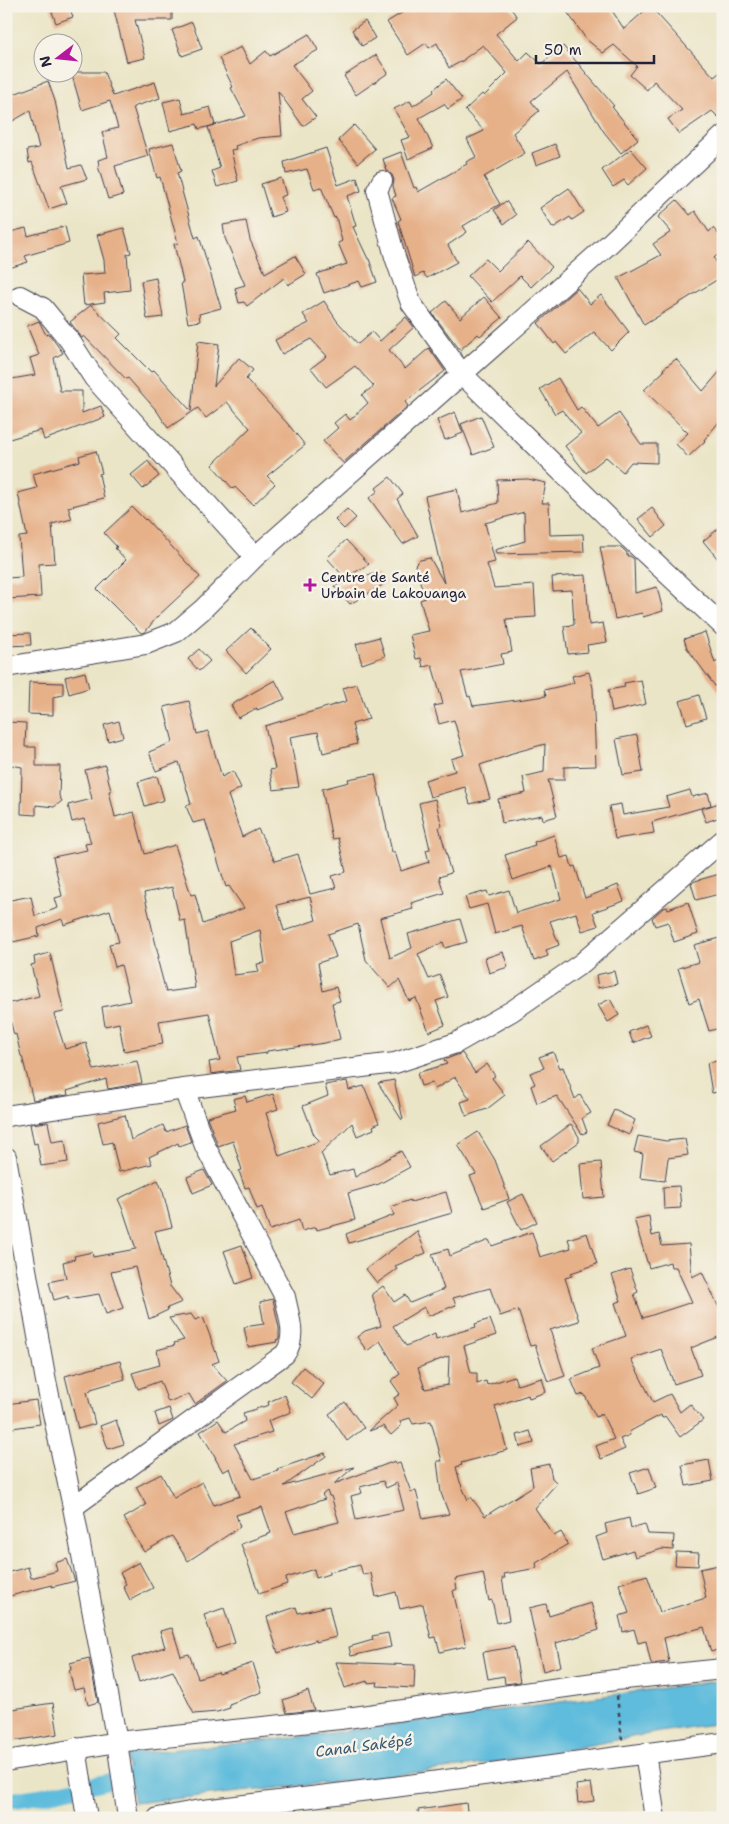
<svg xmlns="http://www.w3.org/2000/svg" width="729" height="1824" viewBox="0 0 729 1824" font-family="'Shantell Sans',sans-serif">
	<rect width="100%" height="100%" fill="#f7f3e8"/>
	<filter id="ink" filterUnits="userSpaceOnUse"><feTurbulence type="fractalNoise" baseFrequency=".02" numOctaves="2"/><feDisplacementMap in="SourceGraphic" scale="10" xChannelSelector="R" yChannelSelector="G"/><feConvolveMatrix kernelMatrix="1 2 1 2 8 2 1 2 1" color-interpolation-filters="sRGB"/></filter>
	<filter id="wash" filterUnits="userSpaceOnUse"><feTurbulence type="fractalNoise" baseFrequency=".0096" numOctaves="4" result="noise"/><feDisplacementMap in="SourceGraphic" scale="20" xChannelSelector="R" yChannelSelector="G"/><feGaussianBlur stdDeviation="1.12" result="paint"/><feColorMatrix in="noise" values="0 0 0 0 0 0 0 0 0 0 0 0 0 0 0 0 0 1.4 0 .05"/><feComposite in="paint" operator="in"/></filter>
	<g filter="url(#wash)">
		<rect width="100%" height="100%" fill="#ebe5c7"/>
		<path fill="#5ebcdc" stroke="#406f8c" d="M723,1680V1723C640,1732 559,1754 476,1765C363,1780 248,1791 134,1803L126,1754L293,1738Z"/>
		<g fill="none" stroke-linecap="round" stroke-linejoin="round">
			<path stroke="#5ebcdc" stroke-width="16" d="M6,1801L39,1796L134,1776"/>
		</g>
		<g id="blocks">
			<path fill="#e6b088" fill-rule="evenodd" d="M50,6H69L73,17L56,23Z
				M113,6H172V20H135L145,58L127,62Z
				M413,6H509L517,17L496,34L519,61L528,52L541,64L563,46L614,106L612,107L638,139L621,153L604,132L567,72L531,101L539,111L513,133L525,153L484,177L500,204L463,226L467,232L448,245L457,262L427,278L423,273L415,277L398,221L401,219L392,198L396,196L393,186L394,180L392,175L387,171L383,159L401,152L414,188L416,187L418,192L467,164L466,162L476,157L467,139L484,131L465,110L482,94L484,96L507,73L483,45L464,59V60L449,68L437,43L429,48L426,43L408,55L387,22Z
				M563,6H609L624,29L650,6L714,77L723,70V122L712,111L679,134L668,119L682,110L654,81L647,90L630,75L637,66L614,45L603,53L586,39Z
				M365,21L375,38L362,46L352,30Z
				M192,22L202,49L182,56L172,30Z
				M309,34L318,50L292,65L312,91L302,99L316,117L303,126L278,91L282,136L258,138L235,146L236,149L231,150L238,181L217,187L212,171L220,168L208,127L246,116L231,88L233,87L219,58L241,47L250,64L266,51L270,56Z
				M376,55L388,73L356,95L344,76Z
				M71,72H104L113,96L155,82L160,98L133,107L148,156L115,166L123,195L108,199L98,166L99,165L98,160L108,157L102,132L118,128L110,101L82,110Z
				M446,79L462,99L448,109L444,104L419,118L433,148L408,159L401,140L410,137L394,109L410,101L413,106L434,92L433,90Z
				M48,81L55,101L69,168L81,165L87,179L61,186L67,203L49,209L32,162L29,163L27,150L39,148L30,111L6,125V97Z
				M180,98L184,114L210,107L215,125L199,129L197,124L170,131L163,102Z
				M354,125L375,149L358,163L338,140Z
				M173,143L181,171L177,173L195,238L199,236L221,308L199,314L200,321L188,323L181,283L183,282L174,244L178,243L160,177L157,178L149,149Z
				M555,144L560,156L536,165L532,153Z
				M326,148L338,185L357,178L361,191L347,196L356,226L353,227L368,259H369L377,282L362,287L359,281L324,293L317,274L347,264L338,243L342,241L336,217L334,218L321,187L314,189L307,169L286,174L284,162Z
				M631,149L647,168L628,185L624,180L613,187L602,170Z
				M281,178L286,195L280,197L286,212L271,217L261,184Z
				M569,188L584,212L572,220L570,217L553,228L540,208Z
				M677,200L690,215L695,211L709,232L713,228L723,239V250L714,258L723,273V276L644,325L618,278L661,255L653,244L671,232L658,217Z
				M506,201L516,215L504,224L494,210Z
				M246,221L250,240L265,273L295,256L306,274L288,285L284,278L247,306L244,302L239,303L235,288L245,285L225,238L223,225Z
				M65,226L69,243L25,256L28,262L6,269V233L26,228L28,236Z
				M124,228L131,253L127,254L130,290L104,293L105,302L84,305L81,275L105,273L104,260L97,235Z
				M528,242L552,267L531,287L520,276L492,302L468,276L486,259L498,271Z
				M156,278L163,317L147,319L141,281Z
				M577,288L590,304L601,295L629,332L611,350L594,332L566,354L556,342L554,344L538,323Z
				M484,297L502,318L480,336L478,334L460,350L432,313L446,301L460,318Z
				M324,301L337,321L358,344L372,332L380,341L406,317L414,327L389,350L405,369L429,348L445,371L405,402L408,406L343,463L323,441L338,428L334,423L345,414L350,420L368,403L362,395L374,386L355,366L326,387L311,368L327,356L311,339L282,354L275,340L309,323L303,314Z
				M91,305L121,334L117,338L151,372L154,370L191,411L198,341L219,344L214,386L239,358L253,370L246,379L287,423L305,445L267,476L275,484L253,505L235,487L233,489L212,465L250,428L227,402L206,418L198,408L168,428L157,411L128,378L126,379L84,336L82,338L70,322Z
				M39,321L46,335L49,334L63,353L54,358L60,391H82V413L101,406L105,417L44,440L41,430L6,440V380L35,375L30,358L39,355L27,326Z
				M676,359L703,391L723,368V417L704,440L705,441L688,457L676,444L688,433L644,390L664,371L663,369Z
				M558,378L577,410L581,407L598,428L619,413L641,444H657V463L631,462L623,472L606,457L586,473L565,446L581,433L562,410L555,414L540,389Z
				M455,412L463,433L445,440L437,420Z
				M481,416L494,447L473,455L461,424Z
				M96,451L102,473L99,474L104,498L68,507L72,519L52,524L55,563L39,564L41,597L6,599V578L22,577L19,537L27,536L18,493L37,488L33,474L80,461L79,456Z
				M148,461L159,476L143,489L131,475Z
				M390,477L403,494L397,499L418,536L403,544L369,498L378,491L376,488Z
				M528,479L546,483L542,503H549L550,535L583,534L584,552L496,554L495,550L525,541L524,512L485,523L495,562L487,564L494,588L534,585L536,617L506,619L512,652L501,654L503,664L461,672L468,697L470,696L473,706L546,696L544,690L574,683L572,676L589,672L593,688L596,766L564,767V780H548L557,816L543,820L542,815L502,823L498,799L526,793L523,777L544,772L545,744L509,754L510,755L480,765L490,799L470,804L465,787L430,797L425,780L455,771L451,759L464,755L454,720L439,724L434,706L443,704L432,665L423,667L421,658L416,659L410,635L429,631L420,600L425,598L415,565L420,560L430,558L444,583L425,496L457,489L462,513L498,503L497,480Z
				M132,507L145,520L146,519L200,577L157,617L145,632L141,633L97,589L126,560L115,548L117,547L104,533Z
				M652,508L666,526L653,537L638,519Z
				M347,509L356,518L344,529L335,520Z
				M723,525V565L703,541Z
				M346,540L369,564L345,578L327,558Z
				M600,547H621L627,553V556H630L634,559L635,593L657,587L663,611L643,617L642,613L615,619Z
				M377,573L386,583L350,604L334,586Z
				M586,575L589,625L603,623L607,642L587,645L588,652L568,654L564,626L574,625L572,590L553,591L552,577Z
				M251,628L271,649L246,673L226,651Z
				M705,632L715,663L723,657V697L687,648L684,639Z
				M30,633L31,645L6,646V634Z
				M379,637L385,656L362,664L356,644Z
				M199,649L210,661L199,671L188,659Z
				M85,672L89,688L69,694L65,677Z
				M275,680L285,699L257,710V708L238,718L231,705Z
				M641,680L646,704L612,712L608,690L625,687L624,683Z
				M29,682L63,683V695L53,697V715L28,714Z
				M357,684L369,719L352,724L357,744L323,753L318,732L290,737L299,787L273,790L270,770L275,769L265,726L347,701L343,688Z
				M699,695L706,718L687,724L680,701Z
				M189,701L197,734L208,731L222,777L233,771L241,788L228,795L242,837L258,829L275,861L298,854L310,894L336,888L332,876L346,872L338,838L332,839L322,789L349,782L348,779L375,774L392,852H395L401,871L429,862L426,850L430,849L419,803L435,799L442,826L439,827L448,859H447L451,873L439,877L444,893L411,903L413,909L380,918L390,958L412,948L408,934L460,919L467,942L445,948L443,942L418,954L429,979L440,975L448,997L436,1001L445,1025L429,1032L416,998L409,1001L399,980L390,988L376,972L366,960L358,924L328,934L336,957L318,963L323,991L336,987L340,1001L332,1003L340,1039L325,1043L267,1051V1053L237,1057L240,1070L211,1074L209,1062L220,1060L209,1013L159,1021L163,1044L124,1051L119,1023L105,1026L102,1007L130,1001L121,965L115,967L109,944L119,942L110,910L64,925L62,919L38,928L39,936L13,942L6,912V901L31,896L35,916L58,908L55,898L62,896L53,857L87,850L85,844L91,843L84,819L72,822L68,805L92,799L85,770L105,765L111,791H109L115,817L134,812L145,854L175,845L191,895L195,894L203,924L244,908L229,886L226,887L205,820L193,823L186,806L191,804L179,762L156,771L149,752L173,742L164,707ZM172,887L180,921L185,920L195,988L166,992L157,958H159L144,893ZM310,897L316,920L284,931L277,905ZM260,930L265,963L257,964L259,972L234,975L229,941Z
				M119,721L123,737L108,741L104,725Z
				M6,722L26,723L25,747H36V766H60L59,796L62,801L54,807L36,805V815L21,814L22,767L6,764Z
				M637,735L643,772L623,775L616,739Z
				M157,776L164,800L145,806L138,782Z
				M690,790L692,797L708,793L711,805L652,822L654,833L615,839L609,806L621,804L623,815L669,807L666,797Z
				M719,803L723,816L706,822L701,809Z
				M554,835L561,858L569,856L572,867L575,866L585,898L618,885L624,901L593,912L598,926L582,931L576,913L550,921L559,945L546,950L548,956L534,961L522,926L495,934L487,904L469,909L465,897L487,891L489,896L509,890L516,913L561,899L552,866L513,880L505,855L535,845L534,842Z
				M723,873V893L696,900L691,883L695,881Z
				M688,902L698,934L674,942L668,922L655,926L652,918L663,908L667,907L668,909Z
				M720,938L723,949V1027L709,1031L699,999L689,1003L678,968L699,962L694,945Z
				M503,952L508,967L489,973L485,958Z
				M50,953L64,1012L54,1014L65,1049L86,1043L94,1070L137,1061L142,1083L108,1089L106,1079L67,1091L68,1095L33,1100L22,1056H21L16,1034L14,1035L6,1004L39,996L31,965L35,964L34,957Z
				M614,971L617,984L598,988L596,975Z
				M610,999L619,1015L608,1022L598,1005Z
				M646,1025L651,1036L633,1043L629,1032Z
				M553,1052L560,1068L563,1067L575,1099L580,1095L591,1113L582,1118L587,1132L582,1134L557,1096L537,1103L531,1086L535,1084L530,1073L544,1068L539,1057Z
				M462,1053L475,1073L487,1064L495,1076L492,1078L505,1095L487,1109L466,1116L461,1102L470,1099L455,1077L435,1089L432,1083L421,1086L417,1073L447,1064L444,1060Z
				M723,1060V1091L712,1093L707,1063Z
				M394,1080L403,1119L402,1120L378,1083Z
				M347,1081L349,1090L364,1086L379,1123L373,1126L374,1129L357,1136L352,1123L321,1153L330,1175L353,1169L355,1177L401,1151L410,1167L379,1184L348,1193L355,1220L317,1230L316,1227L302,1231L299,1220L270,1230L262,1207L257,1209L249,1187L245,1188L239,1171L242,1170L233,1141L218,1146L207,1117L236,1109L233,1099L245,1096L247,1102L273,1094L278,1109L266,1113L279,1156L320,1141L314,1135L303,1106L328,1096L325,1085Z
				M614,1110L635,1120L629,1135L607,1125Z
				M125,1115L131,1140L163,1125L166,1132L185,1125L191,1142L179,1146L178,1143L149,1157L152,1164L119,1172L112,1142L103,1144L98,1122Z
				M48,1122L52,1142L65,1140L68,1162L41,1166L37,1143L34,1144L30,1124Z
				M571,1124L579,1137V1142L552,1161L541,1146Z
				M478,1132L495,1160L509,1199L484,1208L470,1176L476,1174L458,1145Z
				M638,1136L666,1141L685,1139L688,1155L668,1158L665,1181L640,1178L643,1154L634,1152Z
				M601,1162L604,1197L583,1199L580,1164Z
				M204,1170L212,1185L193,1193L187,1177Z
				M158,1180L163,1192L172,1227L155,1231L170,1286L182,1302L167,1308L168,1310L149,1319L135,1267L111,1272L123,1308L106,1314L99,1294L68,1299V1296L54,1300L49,1282L66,1278L63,1262L75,1259L74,1256L92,1252L93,1257L136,1249L123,1210L118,1199Z
				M679,1186L681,1208L664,1209L663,1187Z
				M446,1192L452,1213L349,1243L346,1234L394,1215L391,1207L410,1200L411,1202Z
				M523,1194L537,1222L521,1230L507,1202Z
				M649,1216L652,1236L659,1234L662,1246L689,1244L692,1277L702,1272L723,1316V1335L691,1348L701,1375L674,1384L661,1349L631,1359L653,1402L670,1394L680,1412L690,1404L703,1420L680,1437L665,1416L662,1418L661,1415L638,1427L629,1432L630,1435L620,1439L625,1449L601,1459L596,1446L614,1439L602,1414L596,1417L584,1394L578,1396L571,1379L599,1368L592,1348L626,1336L615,1303L621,1301L612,1275L630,1269L638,1292L634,1294L643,1318L692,1302L676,1267H671L670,1262L649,1268L634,1219Z
				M417,1231L426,1253L395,1266L397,1269L377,1283L366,1269Z
				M532,1232L540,1257L571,1248L568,1239L587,1233L597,1264L571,1273L572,1276L565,1278L579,1321L550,1330L565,1376L548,1382L535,1345L530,1346L518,1310L500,1316L490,1288L453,1298L456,1305L428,1316L424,1307L393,1326L406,1346L435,1334L436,1339L476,1327L475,1324L490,1319L496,1335L464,1346L471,1373H477V1384L486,1381L487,1385L514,1376L517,1385L542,1378L546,1392L529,1398L528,1395L495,1406L507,1450L461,1463L462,1465L456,1467L460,1482L468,1500L471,1497L485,1516L533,1486L530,1468L549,1464L552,1478L557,1483L535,1508L554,1536L561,1532L568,1544L536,1563L537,1568L504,1574L505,1578H502L509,1620L497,1623L492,1600L489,1601L483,1573L455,1579L457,1589L453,1591L466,1646L440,1652L436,1637L431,1638L423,1604L400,1609L396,1592L376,1597L371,1573L363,1575L360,1565L329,1572V1574L316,1578L314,1569L286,1578L287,1584L259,1594L241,1544L271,1533L262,1507L236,1515L240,1527L188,1561L172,1536L144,1552L124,1518L146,1505L136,1487L161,1474L174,1498L202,1482L214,1505L240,1496L230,1468L223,1472L215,1458H216L200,1432L218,1420L226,1432L245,1421L243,1413L269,1405L268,1402L285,1395L291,1412L268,1421L272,1432L234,1444L253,1479L278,1471L277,1469L325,1453L326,1456L284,1486L354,1467L334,1484L395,1461L396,1464L400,1463L411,1492L416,1491L423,1519L449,1514L441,1493L437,1461H442L431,1421L413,1424L410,1418L400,1421L401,1426L391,1435L383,1426L369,1431L398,1405L394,1398L400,1394L391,1381L400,1374L380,1341L367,1351L357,1337L365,1331L381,1326L372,1294L383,1286L394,1302L405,1295L410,1303L444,1289L432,1254L448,1249L450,1256L489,1240L492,1246ZM449,1356L448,1385L425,1389L418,1368ZM383,1481L386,1488L397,1483L404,1510L356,1520L351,1496L362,1493L360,1487ZM327,1491L329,1496H331L339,1522L294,1533L286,1512L325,1499L322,1495Z
				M242,1245L253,1278L236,1284L224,1251Z
				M273,1299L279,1328V1339L276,1340L277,1342L248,1347L244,1327L264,1324L260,1302Z
				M191,1314L195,1320L203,1317L219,1361L212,1364L227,1381L195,1404L189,1394L168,1402L160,1381L138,1389L132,1373L160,1365L157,1350L175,1345L174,1343L184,1340L169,1318Z
				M120,1361L125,1379L91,1389V1391L87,1392L95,1424L78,1429L65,1376Z
				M303,1367L324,1384L312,1399L291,1382Z
				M36,1400L40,1424L6,1429V1404Z
				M345,1402L364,1428L347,1441L329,1414Z
				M169,1408L173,1420L159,1426L155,1413Z
				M116,1420L124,1444L108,1449L100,1426Z
				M530,1431L534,1443L520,1447L517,1435Z
				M709,1460L713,1481L686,1486L682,1465Z
				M649,1467L656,1488L638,1494L630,1473Z
				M629,1518L631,1528L645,1524L648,1534L674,1535L673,1550L662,1549L635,1557L633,1550L603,1559L596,1537L607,1533L605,1524Z
				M676,1552L699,1553L698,1566L675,1565Z
				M67,1559L75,1581L52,1587V1585L6,1597V1573L28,1567L31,1578L57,1571L55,1563Z
				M139,1562L153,1588L130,1600L123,1586L126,1584L120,1573Z
				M723,1564V1648L711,1652L704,1627L664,1638L669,1662L651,1664L646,1641L638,1643L634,1629L623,1632L619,1616L629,1613L619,1584L647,1575L660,1612L706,1598L700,1569Z
				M591,1603L599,1630L556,1643L561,1666L543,1671L529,1608L546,1604L549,1616Z
				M329,1606L336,1637L316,1642V1640L278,1653L267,1617L296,1607L298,1613Z
				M224,1608L235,1643L216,1649L204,1615Z
				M172,1628L181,1656L189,1654L198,1678L218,1672L219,1674L253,1663L262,1692L229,1704L230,1708L217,1712L194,1714L173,1671L139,1682L132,1658L165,1647L160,1631Z
				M388,1633L391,1647L351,1656L349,1647L373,1640L372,1636Z
				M514,1647L520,1682L505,1684L504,1676L488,1679L483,1652Z
				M89,1658L98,1702L88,1705L84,1688L74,1690L69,1670H71L70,1663Z
				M336,1662L415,1665L414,1688L377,1686L378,1682L367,1683V1681L345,1688Z
				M308,1691L314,1710L287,1713L283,1700Z
				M53,1703L58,1734L6,1742V1710Z
				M591,1783L594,1801L578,1803L576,1785Z
				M466,1803L468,1818H419L418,1810Z"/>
		</g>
	</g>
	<g filter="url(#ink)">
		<use href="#blocks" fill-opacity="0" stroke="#403f50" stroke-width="1"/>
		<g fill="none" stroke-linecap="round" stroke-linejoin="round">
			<g stroke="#403f50" stroke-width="22">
				<path id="minor" d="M382,181L377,190L395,257L411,303L462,374L630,539L723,626
					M20,296L43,308L70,341L94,378L255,557
					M6,667L146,644L176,632L202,610L255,557L609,244L723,136
					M6,1116L184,1089L395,1063L456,1043L512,1011L582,963L723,840
					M6,1157L46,1381L73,1507L117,1742L128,1818
					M73,1507L285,1354C297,1337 289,1317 285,1297L205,1146L184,1089
					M76,1748L87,1818
					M645,1753L655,1818
					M6,1761L117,1742L340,1719L615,1680L723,1669
					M158,1818L195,1811L394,1787L723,1743"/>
			</g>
			<path stroke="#403f50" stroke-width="2.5" stroke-dasharray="4 4" stroke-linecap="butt" d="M617,1696L622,1740"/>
			<use href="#minor" stroke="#fff" stroke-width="20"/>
		</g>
	</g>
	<path fill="#b5179e" stroke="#f7f3e8" stroke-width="2" d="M307.5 577.5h5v5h5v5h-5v5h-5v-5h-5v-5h5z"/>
	<g text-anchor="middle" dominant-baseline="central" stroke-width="5" stroke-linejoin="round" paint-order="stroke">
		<g font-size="14" fill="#22223b" stroke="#f7f3e8" text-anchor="start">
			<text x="321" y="577">Centre de Santé<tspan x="321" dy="16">Urbain de Lakouanga</tspan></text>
		</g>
		<g font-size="15" font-style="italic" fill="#375873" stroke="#f7f3e8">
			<text transform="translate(364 1746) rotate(-7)">Canal Saképé</text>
		</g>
	</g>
	<rect width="729" height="1824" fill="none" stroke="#f7f3e8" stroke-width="25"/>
	<g transform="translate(58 58) rotate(254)"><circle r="24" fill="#f7f3e8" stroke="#a29fa3"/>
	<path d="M0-4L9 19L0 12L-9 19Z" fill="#b5179e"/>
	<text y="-8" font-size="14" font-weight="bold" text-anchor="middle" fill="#22223b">N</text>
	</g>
	<path d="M536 55v8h118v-8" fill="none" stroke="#22223b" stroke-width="2.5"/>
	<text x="544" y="55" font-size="15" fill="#22223b" stroke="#f7f3e8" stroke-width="4" paint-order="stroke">50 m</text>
</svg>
